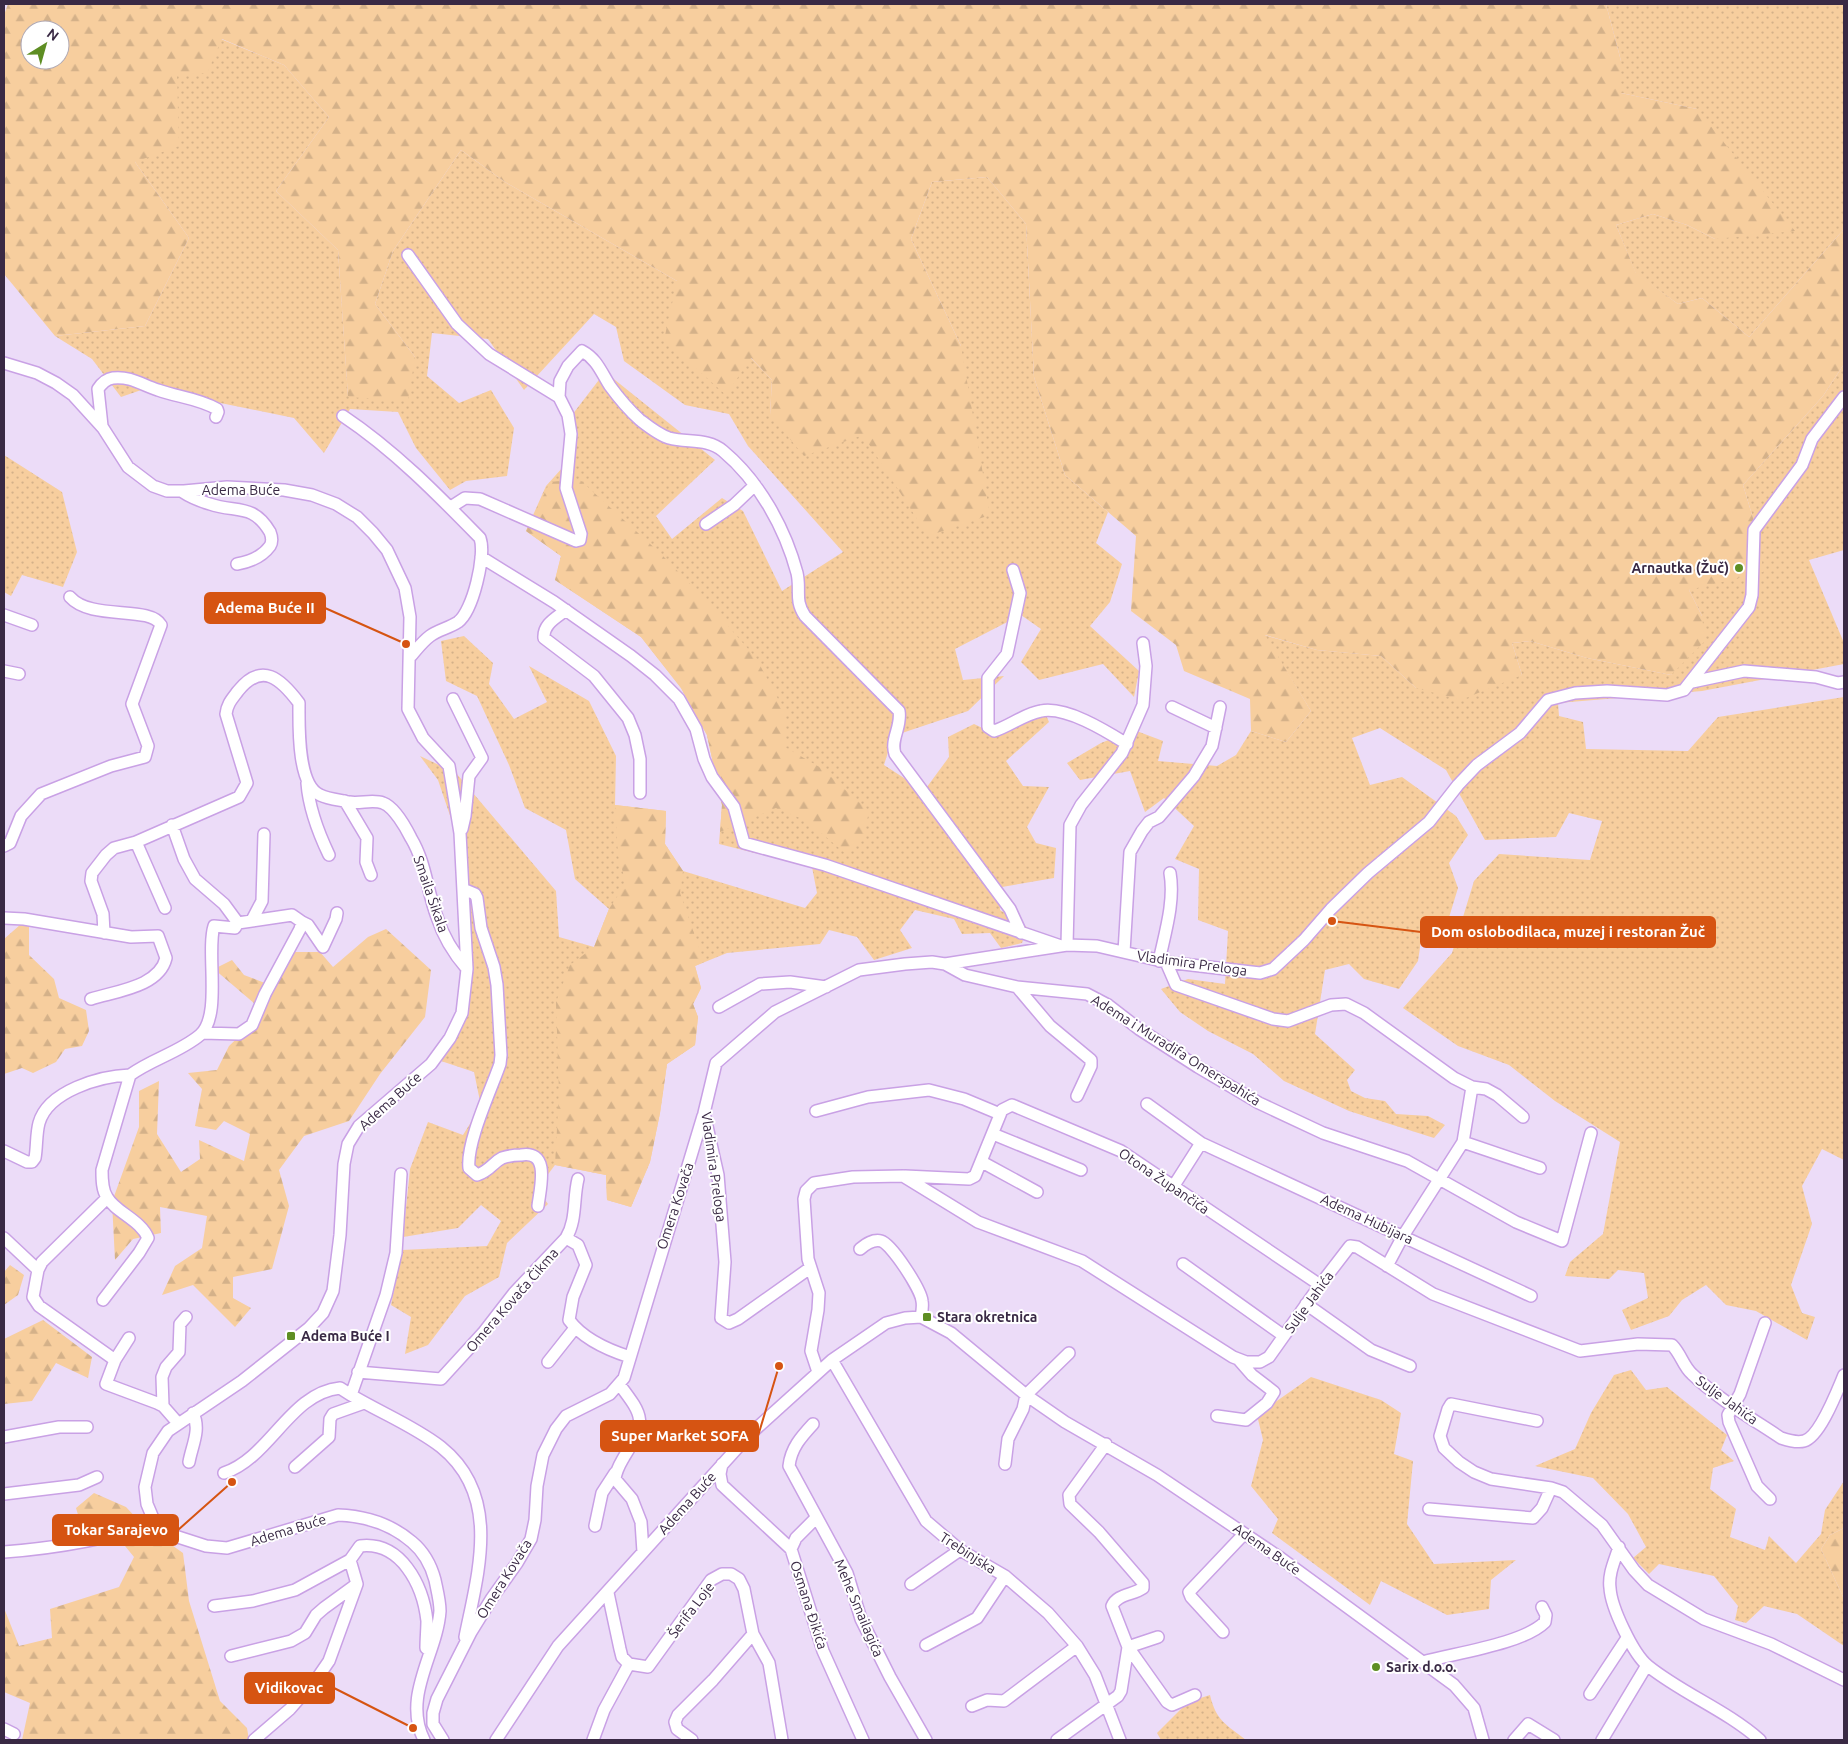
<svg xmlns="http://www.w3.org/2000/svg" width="1848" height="1744" viewBox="0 0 1848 1744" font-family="Ubuntu,sans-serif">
	<defs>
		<pattern id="grass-dots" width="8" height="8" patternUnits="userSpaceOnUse" patternTransform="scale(1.25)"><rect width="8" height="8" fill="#f7ce9e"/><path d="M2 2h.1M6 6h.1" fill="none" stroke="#d4b189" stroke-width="1.8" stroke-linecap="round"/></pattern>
		<pattern id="forest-firs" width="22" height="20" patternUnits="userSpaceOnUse" patternTransform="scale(1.25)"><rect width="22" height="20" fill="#f7ce9e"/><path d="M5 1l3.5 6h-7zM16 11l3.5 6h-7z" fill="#d4b189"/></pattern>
	</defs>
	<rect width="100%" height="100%" fill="#ecdcf8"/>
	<path fill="url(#grass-dots)" d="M1606,4H1844V229L1749,337L1702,298L1678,304L1636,274L1616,225L1653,214L1687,225L1715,239L1697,109L1621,93V61Z
		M221,39L284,65L329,117L276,191L338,250L348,396L415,357L375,304L393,251L461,150L505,182L677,281L772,380L770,415L961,346L911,239L932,182L987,177L1026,224L1034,377L1065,475L1108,512L1096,543L1122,564L1110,602L1090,626L1139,671L1134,697L1103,664L1039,680L1021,662L1041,629L1021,615L955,649L963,680L1004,676L968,711L893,736L884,765L924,791L949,757L948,737L974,724L997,735L1045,713L1049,722L1006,761L1023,786L1049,787L1027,827L1036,843L1056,848L1054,878L1002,887L1000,910L1027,927L1022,943L1001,948L990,933L962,934L954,919L915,910L900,930L912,948L874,960L857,937L829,930L820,944L727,953L695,966L701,988L693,1004L698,1017L695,1045L667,1064L660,1113L650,1162L631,1207L607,1200L606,1175L555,1165L537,1189L548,1204L507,1243L499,1277L465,1296L428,1345L405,1354L411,1317L391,1305L402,1250L487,1246L501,1221L481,1205L458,1228L403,1237L410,1169L428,1122L463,1135L481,1106L474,1072L438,1060L471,977L468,869L438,780L420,756L456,773L556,891L559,937L594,947L609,909L575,879L566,830L525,808L509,765L477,696L446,681L441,641L464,636L493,663L489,684L514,719L547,702L529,666L589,701L616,756L615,805L666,811L665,844L683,871L805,908L817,893L812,867L719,844L722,805L707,735L681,688L641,637L555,580L561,556L526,531L546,486L572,457V415L605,372L715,460L656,516L672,539L722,498L743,511L782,591L843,552L748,446L729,414L685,405L624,361L616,327L594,314L524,390L488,339L432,333L427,376L459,403L491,390L514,428L507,476L466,481L450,490L416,448L398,412L350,409L324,453L294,418L147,388L121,397L92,359L55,336L145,326L189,238L135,162L177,75Z
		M1844,364V550L1809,560L1844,643V664L1702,691L1558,703L1559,716L1583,722L1586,749L1688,751L1718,717L1844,697V1160L1822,1149L1802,1186L1812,1224L1791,1285L1802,1313L1815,1317L1807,1340L1756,1311L1726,1305L1706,1285L1682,1300L1669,1316L1631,1330L1622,1310L1648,1298L1644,1273L1618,1270L1609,1279L1565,1276L1570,1262L1603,1234L1620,1142L1555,1101L1509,1065L1458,1046L1403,1008L1452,953L1474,881L1499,854L1590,860L1602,821L1569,813L1556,837L1485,840L1446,770L1380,728L1352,738L1370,785L1402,777L1456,816L1468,835L1449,863L1458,888L1447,924L1423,927L1418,961L1399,989L1364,979L1349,964L1325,970L1315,1034L1355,1070L1347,1080L1351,1091L1365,1098L1385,1101L1396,1114L1428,1116L1445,1125L1434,1138L1349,1111L1284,1081L1253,1054L1208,1031L1180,1012L1161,989L1188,979L1225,984L1228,931L1198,920L1199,869L1175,859L1194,826L1164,798L1145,812L1130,771L1080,780L1067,763L1101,743L1134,730L1163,741L1158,761L1217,766L1236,755L1251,731L1286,742L1311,711L1264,635L1317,650L1381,656L1416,688L1522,675L1512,643L1530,641L1587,658L1671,675L1702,616L1689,590L1760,541L1743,485L1823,396Z
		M4,455L62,492L77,552L63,587L22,575L11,596L4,592Z
		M1631,1370L1646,1390L1667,1387L1727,1435L1721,1450L1734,1461L1713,1468L1710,1489L1736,1509L1730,1537L1765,1550L1769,1536L1796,1563L1821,1534L1825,1510L1844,1481V1528L1830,1535L1821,1549L1844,1599V1646L1797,1614L1764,1606L1746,1623L1735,1620L1738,1606L1714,1576L1659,1564L1649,1574L1633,1558L1646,1547L1628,1514L1593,1478L1535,1466L1575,1449L1591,1413L1614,1375Z
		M1311,1377L1381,1400L1401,1413L1394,1454L1413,1461L1407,1524L1434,1564L1516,1560L1491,1580L1489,1609L1447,1615L1381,1581L1370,1605L1272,1533L1278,1519L1251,1486L1263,1440L1257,1415Z
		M1210,1695C1216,1721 1227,1725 1246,1740H1161L1157,1733L1188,1702Z"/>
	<path fill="url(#forest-firs)" fill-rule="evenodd" d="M8,4H1606L1621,61V93L1697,109L1795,231L1715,239L1687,225L1653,214L1616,225L1636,273L1678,304L1702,298L1749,337L1844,229V364L1823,396L1743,485L1760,541L1763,572L1689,590L1702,616L1705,641L1671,675L1587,658L1530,641L1512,643L1522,675L1461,700L1416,688L1381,656L1317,650L1265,635L1311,711L1286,742L1251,731L1250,699L1184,671L1176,645L1131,611L1136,536L1065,475L1034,377L1026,224L987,177L932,182L911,239L961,346L990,515L928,536L863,435L804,456L770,415L772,380L751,358L726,395L664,340L677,281L505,182L461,150L393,251L375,304L415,357L408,401L348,397L338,250L276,191L329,117L284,65L222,39L207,73L177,75L179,146L135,162L189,238L145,326L55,336L4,274V15ZM30,30H60V60H30Z
		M579,479L660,553L700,594L756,658L784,710L785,747L821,768L869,811L863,840L845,853L807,821L776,808L720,832L722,805L707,735L681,688L641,637L555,580L561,556L526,531L550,482Z
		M615,805L666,811L665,844L683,871L680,893L704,962L695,966L701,988L693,1004L698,1017L695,1045L667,1064L660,1113L650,1162L631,1207L607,1200L606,1175L555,1165L559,1092L556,1002L570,965L594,947L609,909L626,883L618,855Z
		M29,917V955L54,979L59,998L86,1010L89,1031L82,1046L65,1049L56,1062L33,1073L22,1068L4,1074V939Z
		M386,929L431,970L425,1017L380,1074L349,1121L304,1136L279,1170L289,1206L272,1269L233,1277V1298L251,1308L235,1327L193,1285L162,1295L175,1266L202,1248L207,1216L160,1207L161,1233L133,1239L115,1260L112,1202L139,1127V1091L159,1081L157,1134L181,1172L200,1159L199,1140L244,1161L250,1134L224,1121L216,1130L195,1126L202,1089L188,1073L217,1070L229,1046L251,1025L255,1004L214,969L232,960L244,975L270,985L286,952H320L333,967L368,937Z
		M10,1265L24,1275L18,1295L4,1305V1272Z
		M43,1320L92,1357L88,1378L56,1363L32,1401L4,1404V1339Z
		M94,1493L126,1507L142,1524L183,1553L189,1601L220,1701L247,1728L249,1740H22L30,1703L4,1692V1608L19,1646L52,1638L50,1609L119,1587L134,1557L125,1546L84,1535L76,1508Z
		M1844,1528V1599L1821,1549L1830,1535Z"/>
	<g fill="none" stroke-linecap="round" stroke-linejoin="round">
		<g stroke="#c9a1e5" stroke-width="14">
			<path id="minor" d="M408,255L457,324L489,354L559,397
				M4,363L37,373L56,383L73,395L103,428L128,467L153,486L167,491H184L227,487L284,490L312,495L336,504L357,517L373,533L387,550L405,588L410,617L408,709L423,738L449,766L460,833L467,969L462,1013L450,1038L431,1064L359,1126L348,1144L344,1164L340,1235L333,1291L323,1313L309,1328L242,1381L168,1431L153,1453L145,1487L147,1504L155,1523L175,1536L206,1546L227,1548L338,1515C366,1516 391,1524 412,1542C424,1552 431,1565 435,1580C437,1590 440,1601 440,1611C437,1654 402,1696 424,1740
				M343,416C394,450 437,494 480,538C486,555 473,611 458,622C449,628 438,630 430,636C422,642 417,649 411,656
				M102,426L98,389C102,383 106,379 113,378C131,376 142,385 158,390C177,397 198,398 217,409L218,412L216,417
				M181,491C190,497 199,501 210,504C236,513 253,503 270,532C272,537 273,541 270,546C262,557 249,562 237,564
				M451,507L465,498L480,499L576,541L580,540L581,534L566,488L571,434L568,415L559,397L560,381L568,366L582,351C597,359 601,372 610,386C618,397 630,411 640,420C649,427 659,435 669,438C688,443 708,438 723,451C759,481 785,528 797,573C801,590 794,600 805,616L899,711C902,727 890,739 895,754L1010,909L1021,933
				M706,524L734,505L755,485
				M481,557L554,602L631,656L655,675L679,699L696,729L704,759L712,777L734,807L744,843L825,865L1061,946
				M1013,570L1020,593L1007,654L988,678V727L994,731C1010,726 1024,714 1041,711C1066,706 1106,731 1127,744
				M566,610C556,618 543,624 544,638L594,676L628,718L635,735L640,759V793
				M4,615L32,625
				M4,671L19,674
				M1692,682L1744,671L1816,677L1838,683L1844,682
				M453,699L482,758L469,776L465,816L462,829
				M1172,707L1216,728
				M307,783C309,809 318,832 329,855
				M345,801L367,838L366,862L371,875
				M172,825L184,859L195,879L224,904L238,923
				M136,842L165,908
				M4,846L10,843L21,816L41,794L111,766L145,757L148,746L132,704L161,625C150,605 91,621 70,597
				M463,889L475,894L477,898L481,928L494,967L497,985L501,1055L500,1064C491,1090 466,1143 469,1168L477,1175C491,1170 492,1163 502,1158C508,1156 515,1155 521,1155C551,1150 540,1188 538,1206
				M4,918L24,919L131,937L158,936L166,958C159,987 116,991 91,999
				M252,920L262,901L264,834
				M302,922L308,925L323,947L336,919L337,913
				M104,933L103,914L91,881L92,873L106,855L114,848L136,842L239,797L247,783L226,714C227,704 232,699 238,691C262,661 281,679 299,703C299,725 297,785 320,795C328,799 340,800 349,802C360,804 373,799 383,803C394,807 406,828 411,838C426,863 427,891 437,917C443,936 454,954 467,969
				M1067,945L1070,825L1081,805L1122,753L1143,705L1146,666L1143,643
				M1124,952L1130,852L1142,831L1149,822L1159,817L1194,776L1212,746L1220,707
				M1159,961C1165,933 1175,901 1170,873
				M1166,962L1176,985L1273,1019L1288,1021L1331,1005L1346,1004L1364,1013L1454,1078L1472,1087L1486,1089L1497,1095L1523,1117
				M945,964L965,975L1017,987L1087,994L1108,1005L1139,1029L1198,1067L1259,1103L1323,1133L1407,1161L1516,1222L1562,1241L1591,1133
				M1017,987L1050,1026L1091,1060V1066L1077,1096
				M719,1007L760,984L790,982L826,987
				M1147,1104L1201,1143L1531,1296
				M816,1111L868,1097L929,1090L964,1099L1000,1114
				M993,1134L1081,1170
				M1463,1142L1540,1168
				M4,1151L27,1162H32L35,1158C37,1147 36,1134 39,1123C48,1091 100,1076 130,1075
				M982,1162L1037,1192
				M401,1174L396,1253L386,1295L351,1395C381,1413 414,1426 441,1447C502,1496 478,1572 465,1637
				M905,1176L969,1179L975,1176L1002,1110L1012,1105L1121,1151L1320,1285
				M1173,1187L1201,1143
				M107,1198L42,1262L38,1270L33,1297L39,1306L115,1360
				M4,1238L38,1270
				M566,1238C577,1220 573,1199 578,1179
				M860,1249C866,1244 873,1239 881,1241C892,1244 921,1290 922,1301C923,1306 922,1312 921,1317
				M1183,1264L1284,1336
				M1387,1266L1403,1236L1463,1142L1472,1087
				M810,1268L738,1319L729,1323L721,1318L725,1262L718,1175L704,1113L716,1063L775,1012L859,970L905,964L932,962L945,964L1067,945L1097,946L1166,962L1260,973L1273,969L1304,940L1331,909L1368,873L1429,822L1458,785L1477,765L1520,733L1548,700L1575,693L1607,691L1667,695L1684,690L1749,607L1752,595L1754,530L1802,465L1812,439L1844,397
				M103,1300L139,1253L148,1238C141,1220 115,1212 107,1197C102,1190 102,1179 102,1170L130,1075C152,1059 180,1052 200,1035C222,1016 206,952 214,926L235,928L238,923L292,915L302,922L300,929L265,994L252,1025L239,1034L202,1033
				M1306,1304L1371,1350L1410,1366
				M1765,1323L1740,1394L1728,1415L1729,1422L1757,1486L1770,1499
				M129,1338L115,1360L106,1384L157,1403L163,1406L177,1422
				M832,1360L926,1521L960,1550L1005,1576L1048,1613L1077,1646L1095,1675L1120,1740
				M548,1362L575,1328
				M358,1372L441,1379L483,1333L514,1293L566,1238L578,1245L586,1265L573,1297L569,1320C583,1339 608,1350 630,1357
				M818,1372L811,1351L818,1310L819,1293L808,1259L804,1199L806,1191L814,1183L853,1177L903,1176L978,1222L1082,1261L1233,1357L1246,1362H1260L1269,1357L1320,1285L1350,1246L1357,1247L1433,1294L1580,1351L1638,1344L1672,1345C1681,1354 1683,1366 1692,1374C1718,1399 1751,1418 1781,1438C1787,1440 1797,1443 1804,1441C1820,1437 1838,1389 1844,1375
				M619,1384C645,1418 646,1421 624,1457C620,1464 616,1470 615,1479L632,1499L641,1522L643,1552
				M163,1406L162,1377L166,1367L179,1352L180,1324L186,1317
				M1217,1416L1246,1420L1267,1403L1274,1392L1252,1375L1238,1359
				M1537,1421L1451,1404L1448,1409L1440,1436L1444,1448L1459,1462L1474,1472L1491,1479L1551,1488L1563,1492L1602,1525L1634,1570L1648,1585L1704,1619L1771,1644L1844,1680
				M813,1424C801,1437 791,1448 789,1466L847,1573L861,1619L890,1677L926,1740
				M4,1437L59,1427H87
				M1106,1444L1069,1495L1070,1504L1099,1532L1143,1583V1588C1133,1595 1117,1594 1112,1606L1128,1647L1167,1702L1172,1705L1195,1695
				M189,1462C192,1445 201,1430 193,1413
				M722,1464L720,1474L722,1485L791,1549L823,1651L863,1740
				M1005,1464L1008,1439L1023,1409L1026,1395L1069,1353
				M295,1467L329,1437L330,1419L333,1414L364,1403
				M224,1473C270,1458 290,1393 340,1388L351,1395
				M4,1494L79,1485L97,1477
				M1429,1509L1533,1518L1542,1508L1551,1488
				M595,1526L602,1493L615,1473
				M1619,1547C1615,1560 1608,1574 1610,1588C1611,1607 1633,1654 1648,1666C1683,1694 1726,1710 1760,1740
				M791,1549L796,1538L816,1518
				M4,1552C56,1548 105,1540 155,1523
				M911,1584L960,1550
				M608,1593L620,1649L622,1657L629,1664
				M214,1606L253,1601L295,1590L350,1560
				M1223,1632L1191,1597L1189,1592L1244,1534
				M926,1645L977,1618L1005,1576
				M1128,1647L1158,1637
				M231,1656L291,1641L305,1633L316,1615L324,1608L357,1584
				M1423,1662C1455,1653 1523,1644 1545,1622L1546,1615L1542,1607
				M1590,1694L1627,1638
				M972,1706L987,1700L1004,1701L1077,1646
				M4,1729L14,1734
				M254,1740L290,1709L318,1677L329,1661L357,1584L350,1560L360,1546C401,1541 423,1585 427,1621C427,1629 426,1639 426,1648
				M443,1740L433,1724V1713L437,1699L471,1632L492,1598L517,1563L531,1539L535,1520L537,1486L543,1455L556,1429L566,1416L610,1394L624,1378L703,1116
				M496,1740L558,1646L749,1435L832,1360L886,1323L905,1318L921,1317L951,1333L1026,1395L1065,1422L1157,1475L1279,1557L1454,1685L1474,1708L1483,1740
				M593,1740L604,1710L629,1664L648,1667L711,1580L722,1574H731L739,1579L744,1589L753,1634L769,1663L782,1740
				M692,1740L677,1729L675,1722L678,1715L713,1680L753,1634
				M1057,1740L1118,1696L1121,1691L1128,1647
				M1514,1740L1528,1724L1554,1740
				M1602,1740L1647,1665"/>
		</g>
		<use href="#minor" stroke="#fff" stroke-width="11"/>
	</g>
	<g fill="#5e8e23" stroke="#fff" stroke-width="2">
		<circle cx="1739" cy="568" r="5"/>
		<rect x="922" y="1312" width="10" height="10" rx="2.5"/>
		<rect x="286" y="1331" width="10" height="10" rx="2.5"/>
		<circle cx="1376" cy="1667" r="5"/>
	</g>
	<g text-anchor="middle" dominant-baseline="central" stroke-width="4" stroke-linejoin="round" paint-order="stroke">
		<g font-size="14" fill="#392944" stroke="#fff">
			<text x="241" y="490">Adema Buće</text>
			<text transform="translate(431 894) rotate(71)">Smaila Šikala</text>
			<text transform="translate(1192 963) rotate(8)">Vladimira Preloga</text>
			<text transform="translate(1176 1050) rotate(32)">Adema i Muradifa Omerspahića</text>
			<text transform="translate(390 1101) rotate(-42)">Adema Buće</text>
			<text transform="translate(714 1167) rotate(82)">Vladimira Preloga</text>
			<text transform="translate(1164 1181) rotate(34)">Otona Župančića</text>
			<text transform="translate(675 1206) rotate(-72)">Omera Kovača</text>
			<text transform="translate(1367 1219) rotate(25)">Adema Hubijara</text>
			<text transform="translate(512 1300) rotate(-49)">Omera Kovača Čikma</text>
			<text transform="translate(1309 1302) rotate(-54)">Sulje Jahića</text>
			<text transform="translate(1727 1400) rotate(36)">Sulje Jahića</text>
			<text transform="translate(687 1503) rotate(-48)">Adema Buće</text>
			<text transform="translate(288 1530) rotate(-17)">Adema Buće</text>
			<text transform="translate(1267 1549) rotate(35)">Adema Buće</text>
			<text transform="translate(968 1553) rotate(33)">Trebinjska</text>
			<text transform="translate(504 1579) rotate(-58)">Omera Kovača</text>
			<text transform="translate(809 1605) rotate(72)">Osmana Đikića</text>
			<text transform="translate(859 1608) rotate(67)">Mehe Smailagića</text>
			<text transform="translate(691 1610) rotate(-53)">Šerifa Loje</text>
		</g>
		<g font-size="14" font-weight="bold" fill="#392944" stroke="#fff" text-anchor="start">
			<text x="1729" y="568" text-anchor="end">Arnautka (Žuč)</text>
			<text x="937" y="1317">Stara okretnica</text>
			<text x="301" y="1336">Adema Buće I</text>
			<text x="1386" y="1667">Sarix d.o.o.</text>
		</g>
	</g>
	<path fill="none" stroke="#d65412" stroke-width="2" d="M406 644L325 608M1332 921L1421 932M779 1366L758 1436M232 1482L178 1530M413 1728L334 1688"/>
	<g fill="#d65412" stroke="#fff" stroke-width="2">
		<circle cx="406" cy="644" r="5"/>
		<circle cx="1332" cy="921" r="5"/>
		<circle cx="779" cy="1366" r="5"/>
		<circle cx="232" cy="1482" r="5"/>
		<circle cx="413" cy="1728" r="5"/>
	</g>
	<g fill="#d65412" stroke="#d65412" stroke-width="2">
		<rect x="205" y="593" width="120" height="30" rx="5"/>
		<rect x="1421" y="917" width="294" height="30" rx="5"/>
		<rect x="601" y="1421" width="157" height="30" rx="5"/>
		<rect x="53" y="1515" width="125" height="30" rx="5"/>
		<rect x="245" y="1673" width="89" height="30" rx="5"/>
	</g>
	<g font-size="15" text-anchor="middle" font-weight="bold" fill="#fff">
		<text x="265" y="613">Adema Buće II</text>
		<text x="1568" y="937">Dom oslobodilaca, muzej i restoran Žuč</text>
		<text x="680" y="1441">Super Market SOFA</text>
		<text x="116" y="1535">Tokar Sarajevo</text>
		<text x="289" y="1693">Vidikovac</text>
	</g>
	<rect width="1848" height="1744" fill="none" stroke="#392944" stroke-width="10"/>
	<g transform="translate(45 45) rotate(37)"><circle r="24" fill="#ffffff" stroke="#b0a9b4"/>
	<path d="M0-4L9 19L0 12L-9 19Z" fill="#5e8e23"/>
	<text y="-8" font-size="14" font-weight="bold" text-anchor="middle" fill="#392944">N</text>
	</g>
</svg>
